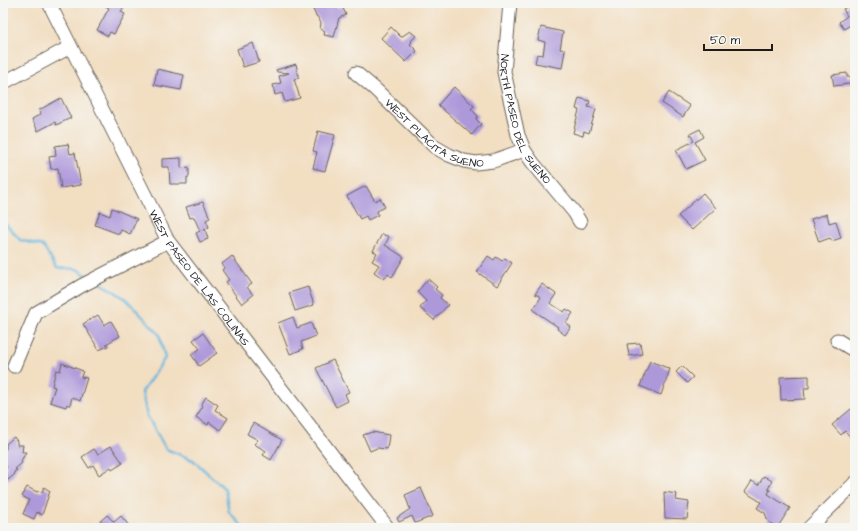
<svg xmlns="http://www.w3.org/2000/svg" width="858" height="531" viewBox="0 0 858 531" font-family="'Architects Daughter',sans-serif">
	<rect width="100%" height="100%" fill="#f6f6f2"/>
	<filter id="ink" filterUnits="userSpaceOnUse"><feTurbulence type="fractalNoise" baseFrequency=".025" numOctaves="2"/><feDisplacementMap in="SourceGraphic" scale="8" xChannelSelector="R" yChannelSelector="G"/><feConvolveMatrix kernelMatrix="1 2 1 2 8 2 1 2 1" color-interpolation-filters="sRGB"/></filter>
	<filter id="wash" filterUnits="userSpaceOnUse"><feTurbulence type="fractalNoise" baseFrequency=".012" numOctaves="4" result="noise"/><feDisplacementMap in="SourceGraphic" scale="16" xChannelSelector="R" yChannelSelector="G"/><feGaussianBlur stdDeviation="0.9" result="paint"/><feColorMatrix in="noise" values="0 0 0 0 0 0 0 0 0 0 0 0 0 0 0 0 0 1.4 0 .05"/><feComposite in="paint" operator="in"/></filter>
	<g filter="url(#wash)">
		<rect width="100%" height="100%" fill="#f2dec1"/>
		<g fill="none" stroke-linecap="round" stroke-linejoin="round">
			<path stroke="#61b5dd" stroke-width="2.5" d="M3,221L20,240L43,246L57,268L77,269L89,277
				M99,282L126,299L159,334L165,358L142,392L147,416L166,449L193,460L225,489L229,512L244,528"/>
		</g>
		<g id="blocks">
			<path fill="#ad98da" d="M100,3H126L121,12L125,14L114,34L110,32L108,36L97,30L109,8Z
				M315,3H335L337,8L342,6L346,15L339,18L334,37L324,35L325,31L320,29L321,23L317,16H316L311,5Z
				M854,3H855V22L844,29L839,22L847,16L843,9Z
				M391,27L401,37L410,31L416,36L411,41L412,42L410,44L417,51L406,62L381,38Z
				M541,27L563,32L560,49L565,50L562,68L535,63L537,54L543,55L545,42L538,40Z
				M253,43L259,62L243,67L237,49Z
				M296,64L299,78L294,79L300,98L285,102L282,93L275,95L273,85L281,83L279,76L289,73L277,72L276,70Z
				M157,69L184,75L181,90L154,85Z
				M847,73V77L855,76V83L834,86L832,75Z
				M454,87L474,106L471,109L478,116L476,119L481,124L472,135L438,105Z
				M669,92L690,106L683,117L662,103Z
				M61,98L71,118L56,125L55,122L38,131L32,119L41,114L39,110Z
				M579,98L590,101L588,107L596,109L589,133L584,131L583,136L573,133L579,110L576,109Z
				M700,129L704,137L695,142L705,160L686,169L676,150L694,141L690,134Z
				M318,131L335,135L325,171L313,168L317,152L313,151Z
				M68,144L70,154L75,153L81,185L61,188L58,168L51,169L49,157L56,156L55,146Z
				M181,158V168L189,167V177H187V184H170L169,167H162V159Z
				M366,186L375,201L380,198L385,207L377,211L378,215L368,220L366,216L360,219L347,196Z
				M703,193L716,208L692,230L678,216Z
				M203,202L210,218L206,220L209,227L204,230L205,229L208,239L200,242L196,233L200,231L194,217L190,218L186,207Z
				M112,208L137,219L130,234L121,230L119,234L95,225L100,212L110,216Z
				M827,214L829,223L836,221L841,238L832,241L830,238L819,242L811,219Z
				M382,234L389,237L385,245L404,257L392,277L388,274L384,279L374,272L379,265L372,261L377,253L373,251Z
				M232,256L252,284L247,287L253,295L242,304L226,282L229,280L222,270L225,268L222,264Z
				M488,256L494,260L496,257L502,261L505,258L512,263L497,286L477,272Z
				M428,279L437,287L435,289L442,295L440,298L448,305L434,320L420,308L426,301L417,292Z
				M542,284L556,294L550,303L564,312L566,309L573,313L566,323L571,327L565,335L557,329L558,327L533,310L541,297L535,294Z
				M308,287L314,305L295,311L289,293Z
				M98,315L104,325L111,321L120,336L106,344L108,346L99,350L83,324Z
				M293,317L297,328L311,323L316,336L301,342L303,349L290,354L278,323Z
				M203,333L217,353L199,366L191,354L200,349L193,340Z
				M640,343L642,354L629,356L627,344Z
				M333,360L349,392L345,394L348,401L336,407L316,368Z
				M650,361L670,369L661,395L640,386Z
				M62,363L83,371L81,377L87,378L80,401L72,397L70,406L67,404L66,407L50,402L55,387L52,386L56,370L60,371Z
				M682,366L693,377L687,383L676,372Z
				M809,376V388H804L805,399L781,400L780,377Z
				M206,397L218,405L215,410L228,418L220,430L209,422L208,425L196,417L203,406L201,405Z
				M851,409L855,414V442L845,431L841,435L832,425Z
				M253,423L282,440L271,460L263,455L266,451L254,444L258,440L247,434Z
				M372,432L389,435L387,449L377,448L370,451L363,435Z
				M14,437L17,441V445H23L22,452H26L21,461L22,463L15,469L17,470L14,472L15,474L8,480L3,474V470L7,467L3,463V449H6V444Z
				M111,446L123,463L112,470L111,467L99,475L93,465L89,468L82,457L94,449L98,454Z
				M764,476L772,481L768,489L770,490L768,494L790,508L777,528L768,521L765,513L757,508L761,502L745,492L752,481L758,485Z
				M27,487L37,492L38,491L42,492L44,487L50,491L42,515L37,512L34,519L23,514L29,500L22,496Z
				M421,488L433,516L415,523L412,516L399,522L397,518L410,509L405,495Z
				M664,492L677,494L676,500L689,502L687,519L665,518Z
				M107,515L114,522L121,516L131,528H101L97,524Z"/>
		</g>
	</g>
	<g filter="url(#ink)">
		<use href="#blocks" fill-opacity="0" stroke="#676056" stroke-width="1"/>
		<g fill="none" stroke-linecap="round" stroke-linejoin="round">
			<g stroke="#676056" stroke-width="15">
				<g id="minor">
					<path id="s1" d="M49,3L168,241L388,528"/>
					<path id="s2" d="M510,3L504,72L518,135L524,150L533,163L574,212L580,222"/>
					<path id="s3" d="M356,73L375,89L435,147L449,155L464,161L476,163L493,161L524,150"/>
					<path d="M3,83L70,47"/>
					<path d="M837,340L855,351"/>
					<path d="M14,366L36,313L81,286L168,241"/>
					<path d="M809,528L855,483"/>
				</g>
			</g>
			<use href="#minor" stroke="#fff" stroke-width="13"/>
		</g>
	</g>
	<g text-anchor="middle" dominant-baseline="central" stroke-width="3" stroke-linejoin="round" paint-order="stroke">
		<g font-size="11" fill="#1c1c1c" stroke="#f6f6f2">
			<text stroke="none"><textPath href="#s2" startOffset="121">NORTH PASEO DEL SUENO</textPath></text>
			<text stroke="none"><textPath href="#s3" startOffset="101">WEST PLACITA SUENO</textPath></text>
			<text stroke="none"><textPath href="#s1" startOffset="314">WEST PASEO DE LAS COLINAS</textPath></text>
		</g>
	</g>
	<rect width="858" height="531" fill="none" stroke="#f6f6f2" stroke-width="16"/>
	<path d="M704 44v6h68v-6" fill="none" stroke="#1c1c1c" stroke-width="2"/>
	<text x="710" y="44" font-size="12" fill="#1c1c1c" stroke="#f6f6f2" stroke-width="3" paint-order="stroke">50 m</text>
</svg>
